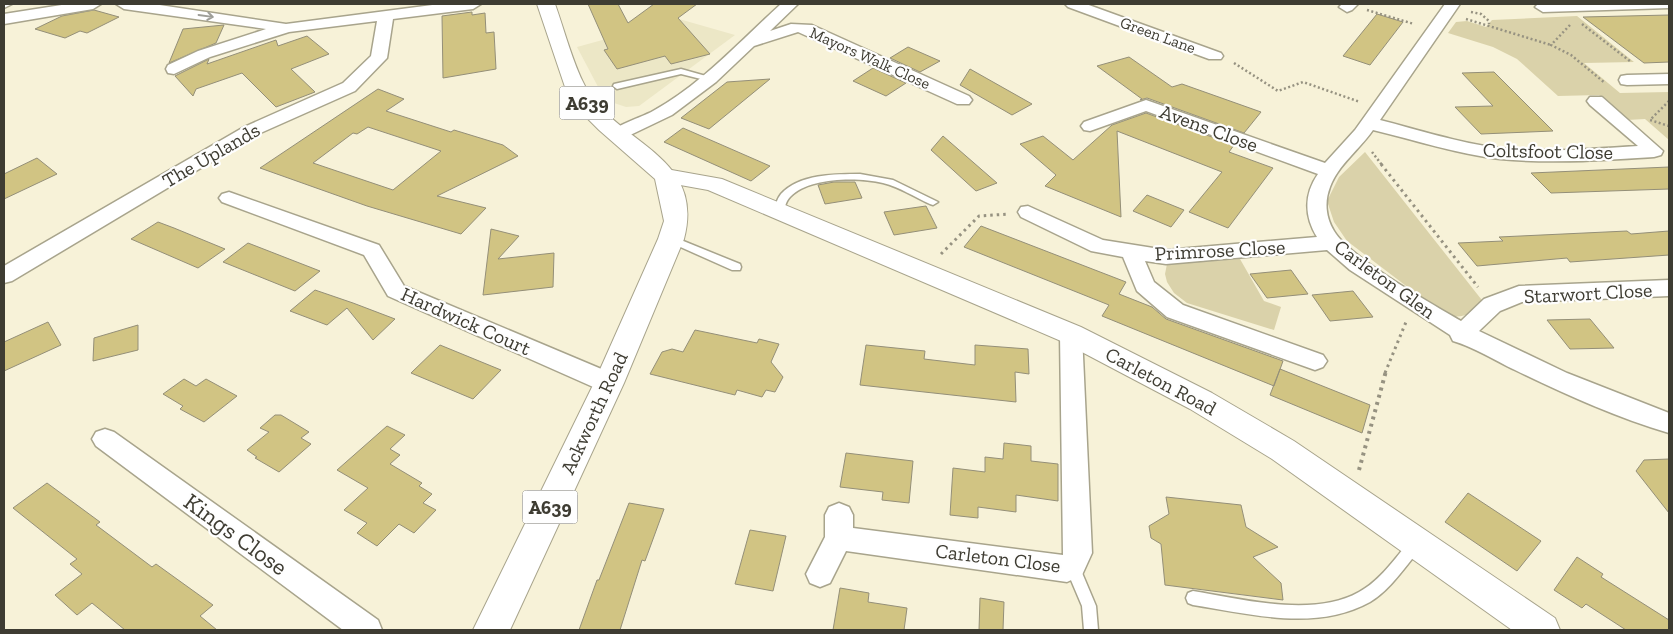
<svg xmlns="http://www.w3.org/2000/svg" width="1673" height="634" viewBox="0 0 1673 634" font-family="'Zilla Slab',serif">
	<rect width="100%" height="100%" fill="#f7f2d8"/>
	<path fill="#ece7c6" d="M679,19L735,35L639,106L626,107L605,100L577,47Z"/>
	<path fill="#dad2aa" d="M1577,16L1634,62L1584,63L1620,93L1669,92V140L1645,119L1627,120L1599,95L1558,96L1517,59L1493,47L1448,33L1456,22L1467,21L1486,27L1492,20Z
		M1365,152L1485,304C1470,314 1462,320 1443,314L1347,241L1334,222L1327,201L1339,177Z
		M1240,259L1264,301L1281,307L1274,330L1187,303L1174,293L1167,282L1165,274L1167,264Z"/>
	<path fill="#d1c483" stroke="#948f78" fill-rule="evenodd" d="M588,4H618L628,23L654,4H697L678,18L710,54L671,64L665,56L617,69L604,50L608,49Z
		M94,10L119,17L87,33L80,31L65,38L35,29L62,16Z
		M472,12V15L485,13L486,33L494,32L496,69L443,78L442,16Z
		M1377,14L1403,22L1370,65L1343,56Z
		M1669,15V62L1644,63L1583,17Z
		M224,25L216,43L169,63L183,29Z
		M307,36L329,54L291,69L315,92L276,107L242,73L196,89L193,96L175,76L209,59L207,64L276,40L278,46Z
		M908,47L940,61L920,72L890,58Z
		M1129,57L1172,87L1182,84L1261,112L1244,133L1147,98L1140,100L1142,99L1097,66Z
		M873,68L906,83L886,96L853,81Z
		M970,69L1032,104L1012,115L960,85Z
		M1494,72L1553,131L1481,134L1455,107L1493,106L1462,73Z
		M770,79L709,129L681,118L727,82Z
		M378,89L404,99L386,111L451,132L454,130L503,145L518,156L437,196L486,208L461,234L367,206L260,168ZM368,127L441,151L393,190L313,163L353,133L357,134Z
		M1146,113L1234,145L1229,152L1273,168L1228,228L1189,212L1222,172L1117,131L1121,217L1045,186L1056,175L1020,144L1043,136L1073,160L1112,125Z
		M683,128L770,166L751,181L664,142Z
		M943,136L997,183L976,191L931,150Z
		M37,158L57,174L4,199V174Z
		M1669,167V189L1551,193L1531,173Z
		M834,182H855L862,198L825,204L818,185Z
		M1147,195L1184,210L1171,227L1133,211Z
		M926,206L937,228L894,235L884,212Z
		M158,222L174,228L225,249L198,268L131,239Z
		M981,226L1126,282L1119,294L1152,307L1166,319L1283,361L1274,386L1102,316L1109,305L964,247Z
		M491,229L519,236L498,259L554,253L553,287L483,295Z
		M1627,231L1631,234L1669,231V255L1570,262L1567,258L1477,266L1458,243L1503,241L1499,237Z
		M248,243L320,271L295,291L223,262Z
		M1291,270L1308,294L1267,298L1250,274Z
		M315,290L353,303L395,319L373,340L347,308L327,325L290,311Z
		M1353,291L1373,317L1330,321L1312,295Z
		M1590,319L1614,348L1570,349L1547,320Z
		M48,322L61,345L4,371V342Z
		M138,325V350L93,361L94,338Z
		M695,330L757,343L759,339L779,344L771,362L783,377L775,392L766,390L762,397L737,390L735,395L650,374L662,352L672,349L683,352Z
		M440,345L501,370L473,399L411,373Z
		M866,345L925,351L924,359L975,365V345L1028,349L1029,374L1015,372L1016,402L860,385Z
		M1280,369L1370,405L1362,433L1270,395Z
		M184,379L196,386L206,379L237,396L204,422L180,409L183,406L163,394Z
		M275,415H281L309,432L301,438L311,444L279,472L255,458L257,457L247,450L269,432L260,428Z
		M387,426L405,435L390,449L400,455L390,464L422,483L419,486L432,494L423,503L436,510L414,533L399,524L377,546L357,533L367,523L344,510L368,488L337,470Z
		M1004,443L1031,446V461L1058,464V501L1016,495V512L978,507V518L950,515L953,468L985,472V457L1003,459Z
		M846,453L913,461L909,503L882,500L883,492L840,487Z
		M1669,459V513L1636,471L1644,460Z
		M47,483L100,522L96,525L152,567L156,564L213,605L200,616L217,630H125L92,603L77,615L55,595L82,574L70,564L77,559L13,508Z
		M1468,493L1541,541L1517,571L1445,522Z
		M1166,497L1241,505L1246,527L1278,547L1253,557L1281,583L1283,600L1165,585L1161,544L1151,538L1149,526L1169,514Z
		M629,503L664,509L645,561L642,560L620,630H579L597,580H599Z
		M750,530L786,536L773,591L735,584Z
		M1577,557L1603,574L1601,577L1669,620V630H1626L1586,604L1582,608L1554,590Z
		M840,588L869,593L868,602L907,608L904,630H833Z
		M980,598L1004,602L1003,630H979Z"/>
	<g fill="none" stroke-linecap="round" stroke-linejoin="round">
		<g stroke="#a8a48c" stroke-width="3">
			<path id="lane" d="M4,4H12L4,8Z
				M681,69L713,78L709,81L681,74L617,89L613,86L614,84Z
				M860,174L893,180L938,202L933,205L930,204C914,197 900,187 883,183C858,177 809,177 790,197C785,202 785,209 782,214H774L773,212C775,206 777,199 781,194C799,174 835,174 860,174Z
				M671,236L740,264L741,267L740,270H732L667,241L666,239Z
				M1415,539L1420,541L1422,545L1420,549C1405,567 1390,590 1370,602C1316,632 1250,614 1193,605L1188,603L1186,598L1188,593L1193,591C1242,599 1313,618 1359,592C1380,581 1395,558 1410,541Z
				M1072,560L1077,561L1096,606L1098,630H1084L1082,606L1065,566L1067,561Z"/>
		</g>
		<g stroke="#a8a48c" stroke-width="3">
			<path id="street" d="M68,4H101L93,9L4,24V14Z
				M116,4H153L286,24L440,4H481L473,9L393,19L387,58L355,91L256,135L12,281L4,283V266L244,127L343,83L371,56L377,21L289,32L210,57L174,74L168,73L166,69L168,65L198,51L266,29L124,9Z
				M781,4H798L770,31L791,24L812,25L969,96L972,100L969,104H957L798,32L754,46L716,82L672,115L624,138H612L609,134C614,126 642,117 653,111C702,84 740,41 781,4Z
				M1065,4H1086L1221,53L1223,56L1221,59H1209L1068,7Z
				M1342,4H1358L1352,10L1347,12L1339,7Z
				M1445,4H1460L1380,120C1419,130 1459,143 1499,148C1545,153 1592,149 1638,146L1590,105L1587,101L1590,97H1602L1663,151L1661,155L1654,157C1603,160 1552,164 1500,159C1457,154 1415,140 1373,130C1360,149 1338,165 1330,187C1324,202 1326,218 1334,231C1350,258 1432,304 1461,321L1484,299L1519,286L1669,280V296L1522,302L1500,311L1479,331L1567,373L1669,413V433C1617,418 1565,394 1515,370C1494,360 1474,347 1453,341L1450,335L1350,270L1327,250L1166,264L1145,261L1154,282L1183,305L1323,355L1327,361L1323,367L1315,370L1167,317L1137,291L1123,257L1091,251L1021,217L1018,212L1021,207L1028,206L1103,240L1166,250L1317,237C1304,216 1304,194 1318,174L1146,111L1090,131L1084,130L1081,126L1084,122L1146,100L1325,163L1355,130Z
				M1538,4H1669V8L1543,12L1535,7Z
				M1669,74V84L1627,85L1621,84L1619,80L1621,76L1627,75Z
				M229,192L379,245L404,286L618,376L621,383L618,390L609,392L600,390L388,296L364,255L222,202L219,198L222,194Z
				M1071,326L1079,328L1082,334L1092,553L1082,575L1067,582L846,551L830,583L820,587L810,583L806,574L825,537V515L829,507L839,503L849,507L853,515V528L1063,555L1060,334L1063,328Z
				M105,429L114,432L378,620L382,630H343L96,446L92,439L96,432Z"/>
		</g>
		<g stroke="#a8a48c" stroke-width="2">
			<path id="secondary" d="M666,169L722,179L1081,327L1212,393L1294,441L1555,618L1560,630H1512L1272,459L1190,409L1061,341L708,190L658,181L654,176L658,171Z"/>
		</g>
		<g stroke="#a8a48c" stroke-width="2">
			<path id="highway" d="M537,4H555C564,29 573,64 585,86C617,145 706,154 684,239L624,383L510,630H473L594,383L658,239L664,221L655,179L599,130L583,114L565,87Z"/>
		</g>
		<path stroke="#969281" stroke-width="2.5" stroke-dasharray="2 2.5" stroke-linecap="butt" d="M1367,10L1414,24
			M1471,12L1481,14L1489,21V24
			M1466,19L1551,45
			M1582,24L1631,62
			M1570,25L1551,45L1571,55L1605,83
			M1234,63L1278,91L1303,82L1360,102
			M1669,101L1650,120L1669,126
			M1372,152L1382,165"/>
		<path stroke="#969281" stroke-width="3" stroke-dasharray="2.5 4" stroke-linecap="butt" d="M1381,164L1478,287
			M941,254L979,216L1009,214
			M1385,373L1406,322"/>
		<path stroke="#969281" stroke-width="4" stroke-dasharray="3 4.5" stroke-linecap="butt" d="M1359,470L1386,371"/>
		<use href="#lane" fill="#fff" fill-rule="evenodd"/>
		<use href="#street" fill="#fff" fill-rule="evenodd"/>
		<use href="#secondary" fill="#fff" fill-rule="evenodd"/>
		<use href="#highway" fill="#fff" fill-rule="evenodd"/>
	</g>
	<defs><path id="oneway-shaft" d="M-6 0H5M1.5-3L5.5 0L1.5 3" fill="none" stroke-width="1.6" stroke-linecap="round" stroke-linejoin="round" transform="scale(1.25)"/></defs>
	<use stroke="#9e9e98" href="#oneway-shaft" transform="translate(206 16) rotate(8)"/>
	<g text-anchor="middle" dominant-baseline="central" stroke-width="4.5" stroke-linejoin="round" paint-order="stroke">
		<g font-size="16" fill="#3e3c32" stroke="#fefefe">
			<text transform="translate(1158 35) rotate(20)">Green Lane</text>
			<text transform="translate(870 58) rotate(24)">Mayors Walk Close</text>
		</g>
		<g fill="#fefefe" stroke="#78766f" stroke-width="1">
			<rect x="559.5" y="86.5" width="55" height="33" rx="4"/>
			<rect x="522.5" y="490.5" width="55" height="33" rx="4"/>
		</g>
		<g font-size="19" font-weight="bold" fill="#3e3c32">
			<text x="587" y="103">A639</text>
			<text x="550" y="507">A639</text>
		</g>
		<g font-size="20" fill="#3e3c32" stroke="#fefefe">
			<text transform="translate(1209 128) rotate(20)">Avens Close</text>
			<text transform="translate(1548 151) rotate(1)">Coltsfoot Close</text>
			<text transform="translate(211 155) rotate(-30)">The Uplands</text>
			<text transform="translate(1220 250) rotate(-3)">Primrose Close</text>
			<text transform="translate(1385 279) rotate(36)">Carleton Glen</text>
			<text transform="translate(1588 293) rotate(-3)">Starwort Close</text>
			<text transform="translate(466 321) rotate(24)">Hardwick Court</text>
			<text transform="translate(1161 381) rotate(28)">Carleton Road</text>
			<text transform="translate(594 413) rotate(-65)">Ackworth Road</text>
			<text transform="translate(998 558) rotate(7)">Carleton Close</text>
		</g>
		<g font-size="24" fill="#3e3c32" stroke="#fefefe">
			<text transform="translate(236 534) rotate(36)">Kings Close</text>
		</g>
	</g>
	<rect width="1673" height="634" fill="none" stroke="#3e3c32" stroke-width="10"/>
</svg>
